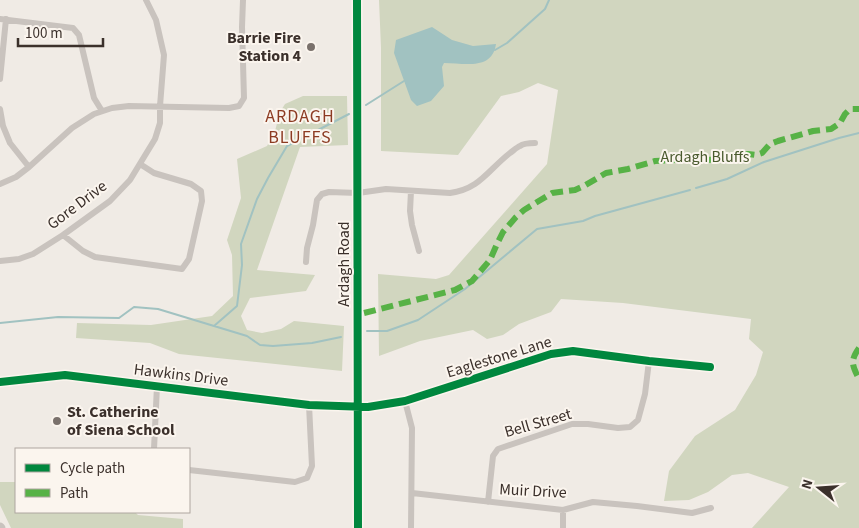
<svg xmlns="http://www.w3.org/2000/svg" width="859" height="528" viewBox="0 0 859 528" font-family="'Source Sans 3',sans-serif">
	<rect width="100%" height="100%" fill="#f0ebe5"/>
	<path fill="#d1d6bf" d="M379,0H859V528H752L789,487L748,473L732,475L708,492L689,500L664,501L669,471L695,436L735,410L756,375L763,352L749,339L751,319L623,303L561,299L551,312L519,324L503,335L487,339L473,330L420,341L379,356L378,274L436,279L449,275L547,164L558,90L538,83L519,92L501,96L458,155L381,151V48Z
		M303,96H347L348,145L300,147L257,270L315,275L306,291L250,298L241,316L247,330L262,333L281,329L294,321L344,326L342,371L179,354L150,343L76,338L77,323L151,325L212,316L233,296L232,255L227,240L241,198L237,159L267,146L275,131L280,112L285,104Z
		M0,482H16V512H135L138,515L183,519V528H11L0,505Z"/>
	<path fill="#a1c2c1" d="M432,27L452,40L473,46L496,44C492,71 464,63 444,63L442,67L444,86L431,101L417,106L411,100L394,53L396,40Z"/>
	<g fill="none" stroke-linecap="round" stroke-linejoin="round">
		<path stroke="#a1c2c1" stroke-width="2" d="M495,50L507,43L545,9L549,0
			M366,105L404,81
			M696,188L727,179L764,162L839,138L859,133
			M0,323L58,317L119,318L134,307L158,309L247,336L260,345L273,346L312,343L341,337
			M214,326L237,306L242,265L241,244L257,199L268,178L287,146L349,114
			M367,331H387L418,320L465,289L537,229L583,221L595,216L690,190"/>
		<path stroke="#c9c3be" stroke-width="6" d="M0,19L73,28L79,35L94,98L102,111
			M0,79L6,19
			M0,109L3,126L10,143L29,167
			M0,184L16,177L29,167L72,128L94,114L112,108L129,106L229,108L239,106L244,98L242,27L243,0
			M411,191L410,211L412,225L419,251
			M63,235L83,251L95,257L182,269L189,259L202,201L201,191L191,184L154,173L140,164
			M0,261L19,259L33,254L63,235L110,201L130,180L155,139L160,123V106L164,55L156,20L146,0
			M306,262L307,248L313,225L317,200L322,194L329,192L358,193L386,189L450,193C480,189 488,170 510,153C513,151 517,147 520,146C524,143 530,143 535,143
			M0,382L65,375L309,405L368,407L405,401L551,354L573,351L649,361L710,367
			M405,401L412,428L411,528
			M154,449L157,386
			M189,470L295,482L307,478L312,466L309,405
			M412,493L563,510L593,502L637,506L692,513L711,508
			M488,502L493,456L498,449L572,424H588L618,428L630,427L638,420L645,394L649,361
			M563,528V510"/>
		<path stroke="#c9c3be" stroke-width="9" d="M357,0L358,528
			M0,527L1,528"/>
		<path stroke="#57b246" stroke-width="6" stroke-dasharray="12 6" stroke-linecap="butt" d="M364,313L455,290L472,281L490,260L497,244L503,232L516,217L524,210L552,193L575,190L584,186L606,173L628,169L655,161L695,159L707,160L729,158L748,154L756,155L762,153L770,144L778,141L813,131L831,129L840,123L845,114L850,109H859
			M859,348C850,361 852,365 859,379"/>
		<g stroke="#fbf5ee" stroke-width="11">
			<path id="cycleway" d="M357,0L358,528
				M0,382L65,375L309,405L368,407L405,401L551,354L573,351L649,361L710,367"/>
		</g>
		<use href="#cycleway" stroke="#00873e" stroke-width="8"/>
	</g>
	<g fill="#7a716c" stroke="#fbf5ee" stroke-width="2">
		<circle cx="311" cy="47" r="5"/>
		<circle cx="57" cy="421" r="5"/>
	</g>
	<g text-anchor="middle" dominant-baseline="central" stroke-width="4" stroke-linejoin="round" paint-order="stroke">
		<g font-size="16" font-weight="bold" fill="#3b302b" stroke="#fbf5ee" text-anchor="end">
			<text x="301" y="38">Barrie Fire<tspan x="301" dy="18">Station 4</tspan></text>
			<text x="67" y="412" text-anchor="start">St. Catherine<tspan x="67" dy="18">of Siena School</tspan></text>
		</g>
		<g font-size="16" fill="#4a5a2e" stroke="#fbf5ee">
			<text x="705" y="157">Ardagh Bluffs</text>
		</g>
		<g font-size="16" fill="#3b302b" stroke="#fbf5ee">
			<text transform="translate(77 205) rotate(-37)">Gore Drive</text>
			<text transform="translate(344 264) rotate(-90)">Ardagh Road</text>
			<text transform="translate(499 357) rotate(-17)">Eaglestone Lane</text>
			<text transform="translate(181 375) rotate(7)">Hawkins Drive</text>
			<text transform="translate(538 423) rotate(-16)">Bell Street</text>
			<text transform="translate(533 491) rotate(3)">Muir Drive</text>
		</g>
		<g font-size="18" letter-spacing="1" fill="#8c3b22" stroke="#fbf5ee">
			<text x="300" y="116">ARDAGH<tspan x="300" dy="21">BLUFFS</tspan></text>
		</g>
	</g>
	<rect x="15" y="448" width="175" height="65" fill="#fbf5ee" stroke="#aea6a0"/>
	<rect x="25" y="464" width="25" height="8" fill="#00873e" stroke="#aea6a0"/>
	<text x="60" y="473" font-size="15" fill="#3b302b">Cycle path</text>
	<rect x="25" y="489" width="25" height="8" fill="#57b246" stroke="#aea6a0"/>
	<text x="60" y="498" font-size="15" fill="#3b302b">Path</text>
	<g transform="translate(819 488) rotate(287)" stroke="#fbf5ee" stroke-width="4" paint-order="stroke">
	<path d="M0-4L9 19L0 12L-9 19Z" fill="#3b302b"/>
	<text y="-8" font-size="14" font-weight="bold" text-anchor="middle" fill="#3b302b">N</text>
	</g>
	<path d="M18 38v8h85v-8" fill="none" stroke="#3b302b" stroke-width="2.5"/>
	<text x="25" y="38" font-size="15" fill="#3b302b" stroke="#fbf5ee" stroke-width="4" paint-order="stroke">100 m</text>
</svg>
